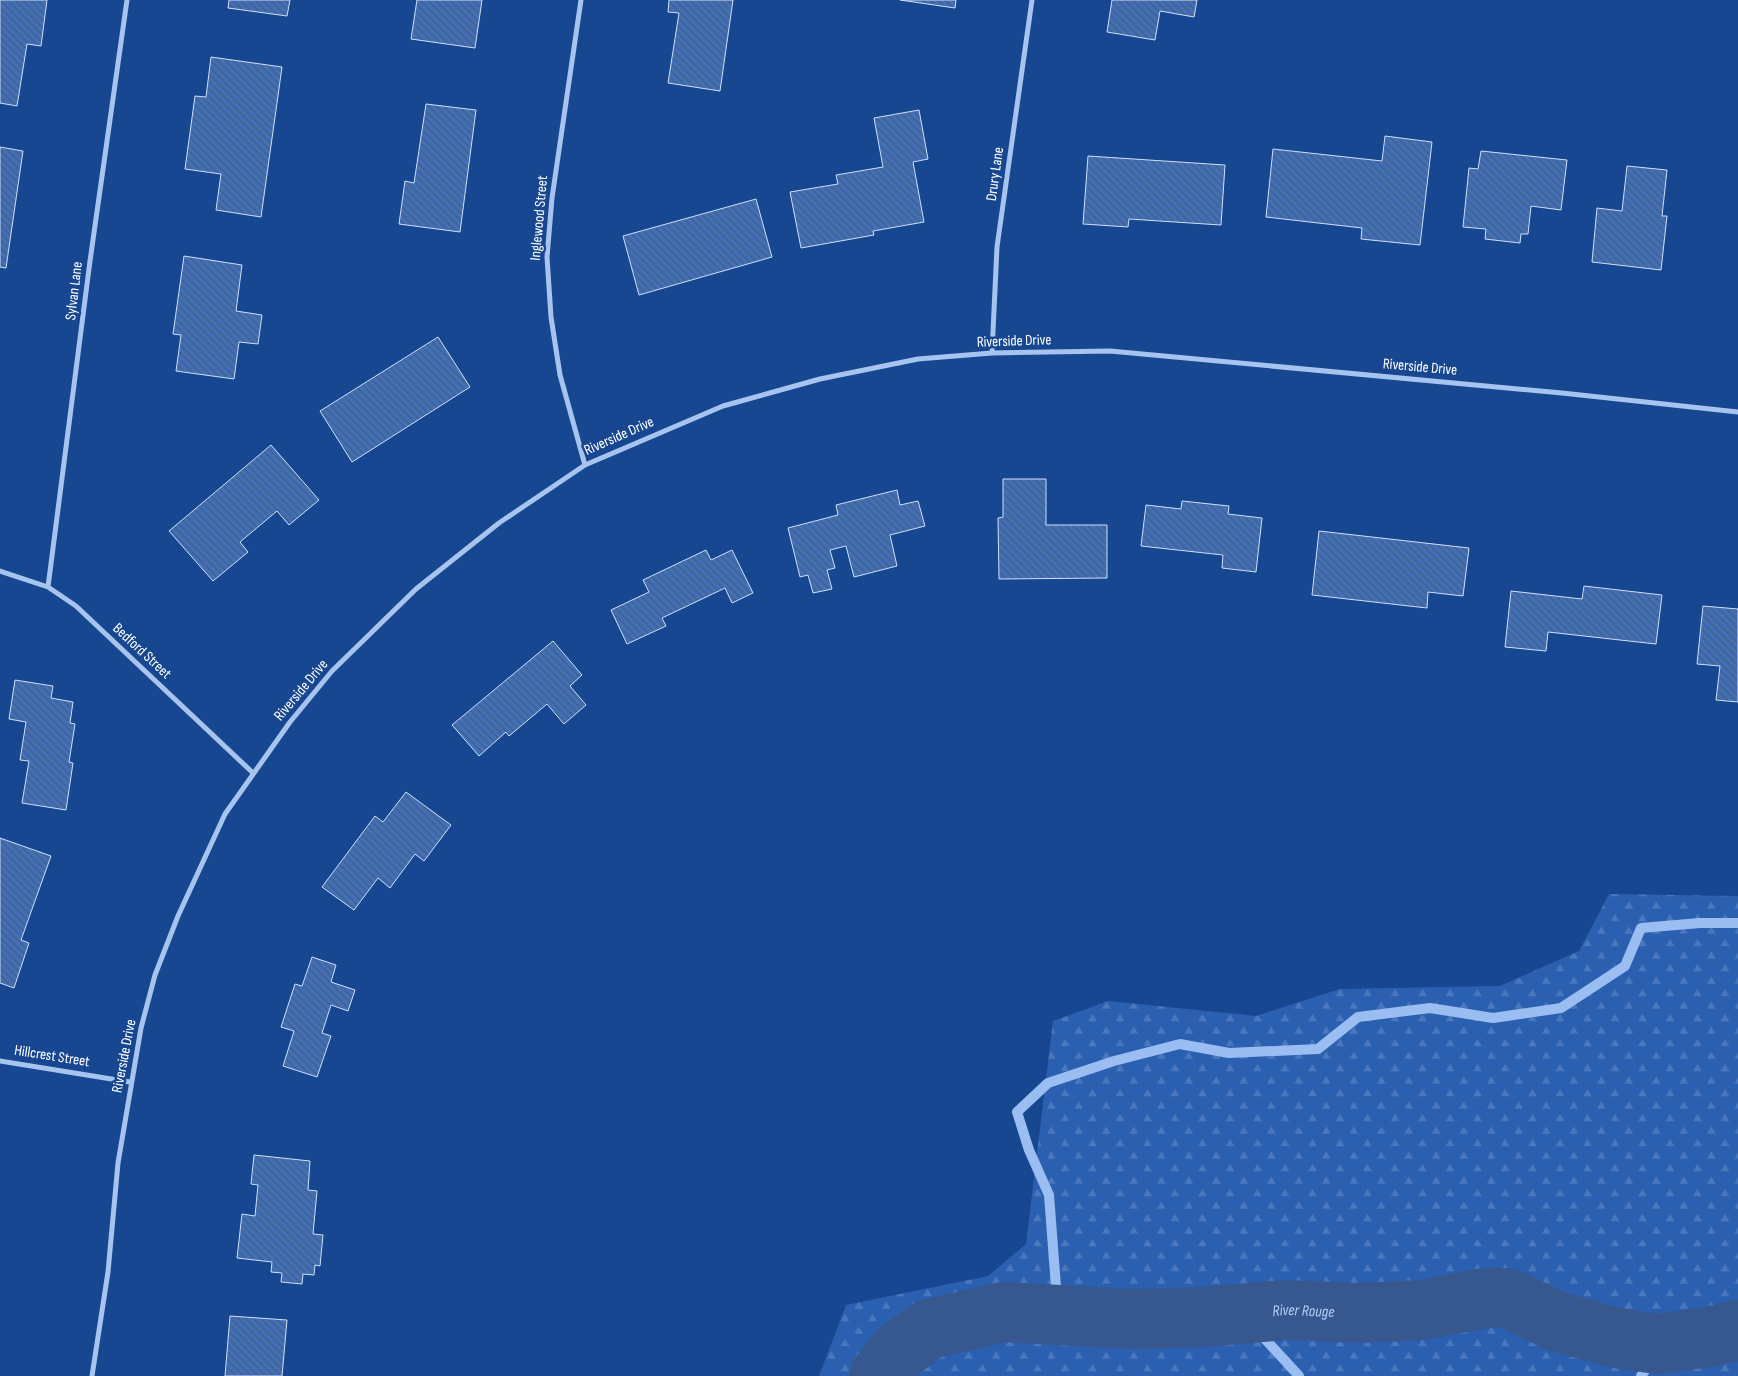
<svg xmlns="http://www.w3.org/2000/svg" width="1738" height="1376" viewBox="0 0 1738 1376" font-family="'Sofia Sans Condensed',sans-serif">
	<defs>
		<pattern id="forest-firs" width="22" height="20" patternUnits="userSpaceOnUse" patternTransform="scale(1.25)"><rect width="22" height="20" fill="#2b5fb0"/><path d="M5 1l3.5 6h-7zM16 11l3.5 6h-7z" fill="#4b77bc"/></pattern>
		<pattern id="building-back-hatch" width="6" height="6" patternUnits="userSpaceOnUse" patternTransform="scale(1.25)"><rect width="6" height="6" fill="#4170b9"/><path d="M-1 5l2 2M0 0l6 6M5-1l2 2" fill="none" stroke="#475c7d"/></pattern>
	</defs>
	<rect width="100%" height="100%" fill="#184791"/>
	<path fill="url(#forest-firs)" d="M1609,894L1738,896V1376H819L846,1305L988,1276L1026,1244L1053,1021L1108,1001L1256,1016L1340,989L1500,986L1579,951Z"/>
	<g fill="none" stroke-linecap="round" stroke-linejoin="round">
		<path stroke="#9abef2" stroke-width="10" d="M1058,1313L1049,1195L1029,1150L1017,1112L1048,1083L1114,1061L1180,1044L1229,1053L1318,1049L1358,1017L1430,1008L1493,1018L1561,1008L1625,966L1641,928L1700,923H1738
			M1242,1314L1299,1376
			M1641,1376L1665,1344"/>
		<path stroke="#37588f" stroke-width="60" id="s1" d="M879,1376L899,1351L929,1329L1004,1312L1131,1319L1204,1317L1286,1310L1358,1313L1422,1310L1485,1298H1508L1558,1322L1617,1338L1657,1344L1709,1337L1738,1330"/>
	</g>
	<path fill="url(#building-back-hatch)" stroke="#cee0fb" d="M0,0H47L41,46L27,44L17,106L0,103Z
		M229,0H290L287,16L228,8Z
		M417,0H482L475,48L411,39Z
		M669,0H733L720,91L668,83L679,13L668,12Z
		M900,0H956L955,8Z
		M1112,0H1197L1194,17L1160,11L1155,40L1107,32Z
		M211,57L282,67L261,217L216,210L221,174L185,169L195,96L206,97Z
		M426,104L476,110L460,232L399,224L405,181L414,183Z
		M919,110L928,159L913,162L924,222L873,231L874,235L801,248L790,192L838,184L836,175L883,167L874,118Z
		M1385,136L1432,142L1420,245L1361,239L1362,228L1266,217L1273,149L1382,161Z
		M0,147L23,151L6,268L0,267Z
		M1481,151L1567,160L1561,210L1531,206L1528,234H1521L1520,243L1485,239L1486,229L1463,227L1469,168L1478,169Z
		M1088,156L1225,165L1221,225L1129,219L1128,227L1083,224Z
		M1627,166L1667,170L1662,216H1667L1661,270L1592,262L1597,208L1622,211Z
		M756,199L772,257L639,295L623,236Z
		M184,256L242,265L236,311L262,315L258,344L239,342L234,379L176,371L181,335L173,334Z
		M438,337L470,387L352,462L320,411Z
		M271,445L319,500L289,525L277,511L240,542L248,552L213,581L169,531Z
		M1003,479H1046V525H1107V578L999,579L998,518L1003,517Z
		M897,490L900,505L918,501L925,526L890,535L897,566L854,577L846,546L830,550L835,568L827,570L832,589L813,593L808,575L800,577L788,528L838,515L836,505Z
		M1182,501L1229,506L1228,514L1262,518L1256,572L1222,568L1223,555L1141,546L1146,505L1181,509Z
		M1319,531L1469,548L1463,596L1428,592L1427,608L1312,595Z
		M706,550L711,560L732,550L753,593L732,603L725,588L662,618L666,626L627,644L611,610L649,592L643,580Z
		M1584,586L1662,595L1656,644L1548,632L1546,651L1505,647L1511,591L1582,599Z
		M1703,606L1738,609V702L1716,700L1720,666L1697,664Z
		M553,641L582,675L570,686L586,705L564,724L547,704L509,736L506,732L479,756L452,725Z
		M15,680L53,686L51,698L73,702L70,723L75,724L69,762L73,763L66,810L22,803L29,761L20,760L26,722L9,719Z
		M406,792L451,825L424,861L415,854L390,888L378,878L354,910L322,887L375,816L383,822Z
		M0,838L51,856L21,940L29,943L14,988L0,983Z
		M312,957L336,965L331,982L355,990L348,1011L331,1005L322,1033L331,1036L317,1077L283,1066L294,1031L281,1027L295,984L302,986Z
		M254,1155L310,1161L308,1190L317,1191L313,1234L323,1235L320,1266L315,1265L314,1275L303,1274L302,1284L281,1282L282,1273L271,1272L272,1262L237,1258L242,1214L255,1216L258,1185L251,1184Z
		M230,1316L287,1320L282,1376H225Z"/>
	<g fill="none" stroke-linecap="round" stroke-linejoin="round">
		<path stroke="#a7c4ef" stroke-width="5" d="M581,0L552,198L547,257L551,317L560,375L585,465
			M992,353L997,247L1032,0
			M0,571L48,587L76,606L252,772
			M48,587L90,261L127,0
			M0,1061L130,1082
			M92,1376L108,1272L118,1163L141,1028L155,975L178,916L225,814L290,722L332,671L416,589L499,523L585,465L723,406L820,379L918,359L992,353L1110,351L1562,393L1738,412"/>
	</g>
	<g text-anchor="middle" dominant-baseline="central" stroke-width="5" stroke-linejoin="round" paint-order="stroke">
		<g font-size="15" fill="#fff" stroke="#184791">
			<text transform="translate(995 174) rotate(-82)">Drury Lane</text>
			<text transform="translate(539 218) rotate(-85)">Inglewood Street</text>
			<text transform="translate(74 291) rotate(-83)">Sylvan Lane</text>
			<text transform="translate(1014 341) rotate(-2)">Riverside Drive</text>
			<text transform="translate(1420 367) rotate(5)">Riverside Drive</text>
			<text transform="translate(619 436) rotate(-24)">Riverside Drive</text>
			<text transform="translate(142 651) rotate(43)">Bedford Street</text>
			<text transform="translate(301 690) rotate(-50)">Riverside Drive</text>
			<text transform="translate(52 1056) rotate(9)">Hillcrest Street</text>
			<text transform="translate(124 1056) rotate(-79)">Riverside Drive</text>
		</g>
		<g font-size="16" font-style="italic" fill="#b3cef6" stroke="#184791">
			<text stroke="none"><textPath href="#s1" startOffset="446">River Rouge</textPath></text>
		</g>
	</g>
</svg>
